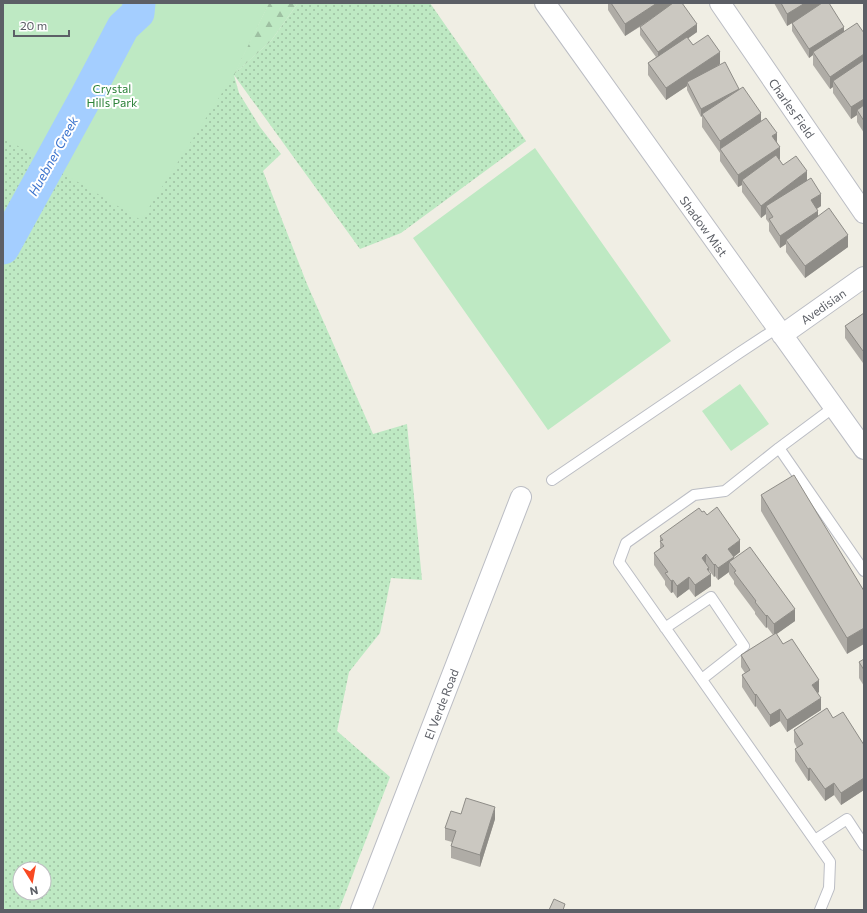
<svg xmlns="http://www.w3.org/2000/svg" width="867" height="913" viewBox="0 0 867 913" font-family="Commissioner,sans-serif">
	<defs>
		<pattern id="grass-dots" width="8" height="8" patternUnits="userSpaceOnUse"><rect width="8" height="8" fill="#bee9c3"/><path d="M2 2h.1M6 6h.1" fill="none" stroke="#9ec0a2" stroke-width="1.8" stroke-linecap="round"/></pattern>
		<pattern id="forest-firs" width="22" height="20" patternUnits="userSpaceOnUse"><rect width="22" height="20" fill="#bee9c3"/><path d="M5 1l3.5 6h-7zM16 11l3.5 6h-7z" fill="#9ec0a2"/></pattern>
	</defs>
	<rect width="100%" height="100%" fill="#f0eee4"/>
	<path fill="url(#grass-dots)" fill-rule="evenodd" d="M3,3H269L235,73L271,41L298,3H430L526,141L401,233L360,249L234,75L239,93L260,127L281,154L263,171L307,284L373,434L407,424L422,580L391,578L380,633L349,672L337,731L390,777L339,910H3ZM20,869H44V893H20Z"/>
	<path fill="url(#forest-firs)" d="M269,3H298L271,41L234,74Z"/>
	<path fill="#bee9c3" d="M3,3H269L234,74L141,220L3,137Z
		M535,148L671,341L548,430L413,238Z
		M740,384L769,424L731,451L702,411Z"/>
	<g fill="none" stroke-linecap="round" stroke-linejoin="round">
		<path stroke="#a4ceff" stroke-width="33" d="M3,248L86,97L123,27L138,13L139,3"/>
		<g stroke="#bbbdc4" stroke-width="12">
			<path id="service" d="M779,448L864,571
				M552,480L739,353L777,328
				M665,628L711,597L744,646L702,679
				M815,840L847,819L864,845
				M820,910L829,888L830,862L619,562L626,543L694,495L725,491L779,448L834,407"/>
		</g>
		<g stroke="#bbbdc4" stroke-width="22">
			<path id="minor" d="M545,3L864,449
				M720,3L864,213
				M782,335L864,277
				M361,910L521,497"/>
		</g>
		<use href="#service" stroke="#fff" stroke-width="10"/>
		<use href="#minor" stroke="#fff" stroke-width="20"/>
	</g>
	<path fill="#afaca6" d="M608,3H682L697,32L688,38L693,45L720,64L712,69L739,90L777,142L780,159H779L783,165L807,180L821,206L817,209L818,216L848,247L805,278L786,252V244L780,248L769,231V223L766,219V214L761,218L742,192V185L738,187L720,161V153L702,127V116L701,117L687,90V86L666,100L648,75V63L656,57L640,35V27L646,23L625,36L608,10Z
		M774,3H829L844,31L864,33V133L857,122V115L851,119L833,93V87L830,89L813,65V55L809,58L792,31V23L787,26Z
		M864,313V363H863L845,338V326Z
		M761,495L864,591L847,654L761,511Z
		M702,512L707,515L740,552L734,557V559L795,621L776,634L783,644L819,692L818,693L821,710L787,732L780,721L770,727L756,706L755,707L742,687V675L745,673L741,667V655L773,635L767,627L766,628L755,614V612L734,584V581L729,574V572L718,580L715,576L714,577L709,570L711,586L695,597L689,589L677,598L673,592L671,593L665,585V581L654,565V553L660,548V536Z
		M864,659V686L859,678V662Z
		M833,718L864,745V790L841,805L834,795L825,801L810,780L808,781L795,761V749L797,748L794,742V730Z
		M461,814L495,819L480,867L451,858V846L452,842L445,840V828Z"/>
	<path fill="#8e8c87" d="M657,3H675L625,36V24Z
		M805,3H826L787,26V14Z
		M697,24V32L658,60V52Z
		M844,27V35L813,52V55L809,58V49Z
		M720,52V64L689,85L687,82V86L666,100V88Z
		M864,54V66L833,81V87L830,89V77Z
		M739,89L702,114V116L701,117V109Z
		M864,99V111L857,110V115L851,119V107Z
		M761,113V126L720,149V153V141Z
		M777,133V145L772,136Z
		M780,147V159L744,183L742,180V185L738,187V175Z
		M807,171V183L766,206V214L761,218V206Z
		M821,194V206L811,212V200Z
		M818,211V223L786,240V244L780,248V236Z
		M848,235V247L805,278V266Z
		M864,350V363H863V351Z
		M740,540V552L728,561V549Z
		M706,554V566L702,558Z
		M734,557V568L729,562V572L718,580V568Z
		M715,564V576L714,577V565Z
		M709,568V575L711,574V586L695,597V585Z
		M689,577V589L677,598V586Z
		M673,580V592L671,593V581Z
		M795,609V621L774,636V624Z
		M767,615V627L766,628V616Z
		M864,628V644L847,654V638Z
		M819,680V692L812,697V685Z
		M756,694V706L755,707V695Z
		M821,698V710L787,732V720Z
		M780,709V721L770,727V715Z
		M810,768V780L808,781V769Z
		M864,778V790L841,805V793Z
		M834,783V795L825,801V789Z
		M495,807V819L480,867V855Z"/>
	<path fill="#cbc8c1" stroke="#8e8c87" d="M611,3H657L625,24Z
		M673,3H682L697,24L658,52L640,27Z
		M781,3H805L787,14Z
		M822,3H829L844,27L809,49L792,23Z
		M857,23L864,33V54L830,77L813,52Z
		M708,35L720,52L666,88L648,63L687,37L693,45Z
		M864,60V99L851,107L833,81Z
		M725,62L739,89L701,109L687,82Z
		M743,87L761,113L720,141L702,114Z
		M864,105V121L857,110Z
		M766,118L777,133L772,136L780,147L738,175L720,149Z
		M776,155L783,165L796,156L807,171L761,206L742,180Z
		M811,178L821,194L811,200L818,211L780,236L769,219L773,217L766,206Z
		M829,208L848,235L805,266L786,240Z
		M864,313V350L863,351L845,326Z
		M794,475L864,591V628L847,638L761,495Z
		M717,507L740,540L728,549L734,557L718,568L715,564L714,565L706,554L702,558L709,568L707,569L711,574L695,585L689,577L677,586L673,580L671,581L665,573L668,572L654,553L664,546L660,541L663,540L660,536L699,508L702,512L704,511L707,515Z
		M750,547L795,609L774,624L767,615L766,616L755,602L756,601L734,572L736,571L729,562Z
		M776,633L783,644L792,639L819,680L812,685L821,698L787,720L780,709L770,715L756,694L755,695L742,675L750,670L741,655Z
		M864,659V670L859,662Z
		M827,708L833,718L843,712L864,745V778L841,793L834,783L825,789L810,768L808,769L795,749L803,744L794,730Z
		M466,798L495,807L480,855L451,846L456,831L445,828L451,811L461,814Z
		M554,899L565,904L563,910H549Z"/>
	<g text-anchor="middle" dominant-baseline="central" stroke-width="4" stroke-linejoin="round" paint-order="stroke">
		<g font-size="12" fill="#2d833a" stroke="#fff">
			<text x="112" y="88">Crystal<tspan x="112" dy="14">Hills Park</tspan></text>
		</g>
		<g font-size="12" fill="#5c5f66" stroke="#fff">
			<text transform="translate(792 108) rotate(55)">Charles Field</text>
			<text transform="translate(704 226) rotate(54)">Shadow Mist</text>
			<text transform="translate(823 306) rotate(-35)">Avedisian</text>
			<text transform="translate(441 704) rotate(-69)">El Verde Road</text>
		</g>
		<g font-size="13" font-style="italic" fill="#3c74cd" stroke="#fff">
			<text transform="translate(53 156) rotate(-61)">Huebner Creek</text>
		</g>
	</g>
	<rect width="867" height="913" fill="none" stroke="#5c5f66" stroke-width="8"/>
	<g transform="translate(32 881) rotate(169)"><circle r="19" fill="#ffffff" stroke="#bebfc2"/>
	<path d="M0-3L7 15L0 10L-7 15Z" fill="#f84922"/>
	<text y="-6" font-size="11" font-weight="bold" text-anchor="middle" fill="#5c5f66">N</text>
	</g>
	<path d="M14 30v6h55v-6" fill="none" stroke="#5c5f66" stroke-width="2"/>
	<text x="20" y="30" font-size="12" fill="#5c5f66" stroke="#ffffff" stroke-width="3" paint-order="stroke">20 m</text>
</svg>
